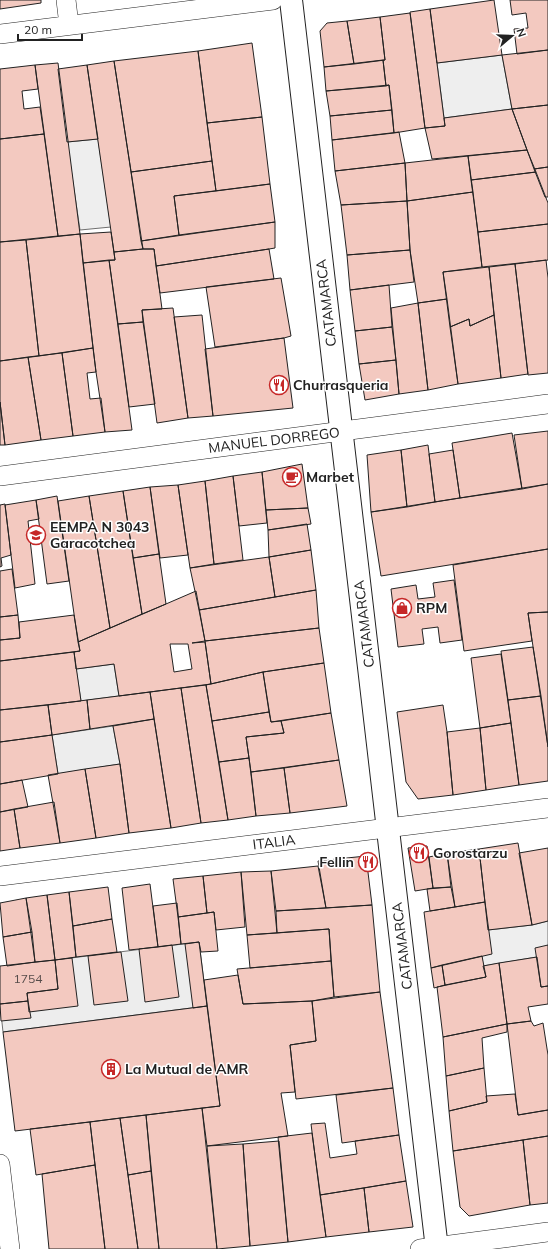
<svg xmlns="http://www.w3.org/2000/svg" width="548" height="1249" viewBox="0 0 548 1249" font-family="Mulish,sans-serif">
	<rect width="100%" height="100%" fill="#fff"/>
	<path fill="#eee" stroke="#6f6f6f" d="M502,55L512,109L444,118L437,63Z
		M98,139L111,227L80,230L67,142Z
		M548,921V945L537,957L483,966L482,956L488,930L532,925Z"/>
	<path fill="#ededed" stroke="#6f6f6f" d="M114,664L119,696L81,701L76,669Z
		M113,726L120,764L58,774L52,735Z
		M199,942L207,1006L3,1032L0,1004L28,1001L58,989L55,960Z"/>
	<path fill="#f3c9c0" stroke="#222" fill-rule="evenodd" d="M0,0H41V3L0,9Z
		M494,0L502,55L437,63L430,9Z
		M510,0H548V50L517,54L514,29L528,28L526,13L512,15Z
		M430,9L445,126L425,128L410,12Z
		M410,13L425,128L394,133L389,85L386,86L383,60H385L380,17Z
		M380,17L385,60L354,64L347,21Z
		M347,21L354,64L324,67L320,31L327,23Z
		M252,43L262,117L207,123L198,51Z
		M548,50V105L512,109L502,55Z
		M198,51L212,161L131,172L114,61Z
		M383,60L386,86L326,91L324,67Z
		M114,61L143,249L114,252L87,65Z
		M58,63L80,234L58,236L35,65Z
		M35,65L38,89L22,91L24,109L40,107L44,134L0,139V69Z
		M87,65L98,139L67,142L58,69Z
		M389,85L392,110L330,116L326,91Z
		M548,105V167L534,169L512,109Z
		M512,109L527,150L432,159L425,128L445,126L444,118Z
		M392,110L394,133L332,140L330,116Z
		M262,117L270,184L216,191L207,123Z
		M399,132L405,163L335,171L332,140Z
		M44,134L58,236L0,242V139Z
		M527,150L536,172L471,180L468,156Z
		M468,156L473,192L407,201L405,163Z
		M212,161L216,191L174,196L179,235L141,241L131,172Z
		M405,163L407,201L341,205L335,171Z
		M548,167V197H545L534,169Z
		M536,172L548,203V224L478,232L471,180Z
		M270,184L275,222L179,235L174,196Z
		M473,192L482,267L443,272L447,299L418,303L410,250L407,201Z
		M407,201L410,250L347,255L341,205Z
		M275,222V248L269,249L156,266L154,249H143L141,241Z
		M548,224V260L482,267L478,232Z
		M111,232L115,260L83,263L80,234Z
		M80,234L93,348L39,356L26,240Z
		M26,240L39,356L0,361V242Z
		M143,249H154L162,309L142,310L143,322L118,324L109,260H115L114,252Z
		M269,249L274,279L160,293L156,266Z
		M410,250L414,282L350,290L347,255Z
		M109,260L132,430L105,432L96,372L83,263Z
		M546,260L548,278V373L528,375L515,264Z
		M515,264L528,374L501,378L489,267Z
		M489,267L494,315L470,326L469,319L450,327L443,272Z
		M281,278L291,336L284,338L215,347L206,287Z
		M389,285L392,327L355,331L350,290Z
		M447,299L458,384L428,390L418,303Z
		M418,303L428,390L399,394L391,308Z
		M173,308L188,418L157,423L142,310Z
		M202,315L213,416L188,418L174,317Z
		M494,315L501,378L458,384L450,327L469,319L470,326Z
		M143,322L155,404L129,407L118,324Z
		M392,327L396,360L359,364L355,331Z
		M284,338L293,408L213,416L205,349Z
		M93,348L96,372L87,373L90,399L101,398L105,432L73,436L62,353Z
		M62,353L73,436L41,440L28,357Z
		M28,357L41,440L5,445L0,402V361Z
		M396,360L399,394L365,400L359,364Z
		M0,402L5,445H0Z
		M548,431V484L522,489L514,435Z
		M512,433L522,489L460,498L452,443Z
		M428,445L435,502L407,507L401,450Z
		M401,450L407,507L371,512L367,455Z
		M453,450L460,498L435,502L429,454Z
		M302,464L308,508L266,510L262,472Z
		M262,472L267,523L239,526L233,476Z
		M233,476L243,560L214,564L205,481Z
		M205,481L214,564L190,568L178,485Z
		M548,484V549L381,576L371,512Z
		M178,485L188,555L160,558L150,487Z
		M150,487L159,554L133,558L123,491Z
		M123,491L142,614L110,628L89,496Z
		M57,496L69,581L47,584L36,500Z
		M89,496L110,628L78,642L58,501Z
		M36,500L39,519L28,521L35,584L15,588L5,505Z
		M5,504L11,555L1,558L2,566L0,567V505Z
		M308,508L311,524L268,530L266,510Z
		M307,524L311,550L269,557L268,530Z
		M548,549V612L528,613L532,641L464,651L453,565Z
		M311,550L316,590L275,597L269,557Z
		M159,554L166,604L142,614L133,558Z
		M269,557L275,597L199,610L190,568Z
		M12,569L18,615L0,617V571Z
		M454,580L462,640L440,643L438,627L422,629L424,644L398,647L391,589L416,585L418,599L435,597L433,583Z
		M316,590L319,628L205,641L199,610Z
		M196,591L205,641L192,643L205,642L211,684L119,696L114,664L76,669L74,652L80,651L78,642ZM170,644H188L192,669L174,672Z
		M548,612V747L528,613Z
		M18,615L20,638L0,640V617Z
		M74,615L80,651L0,661V640L20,638L19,622Z
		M319,628L324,663L263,672L211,684L205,641Z
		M533,647L541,696L508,700L501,651Z
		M74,652L81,701L0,710V661Z
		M501,654L511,723L480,728L471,658Z
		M324,663L331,713L271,722L263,672Z
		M263,672L269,712L212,721L206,685Z
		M206,685L228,820L201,823L181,688Z
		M181,688L201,823L171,828L150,692Z
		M150,692L154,719L90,729L87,700Z
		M541,696L548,747V781L519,785L508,700Z
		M87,700L90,729L52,735L48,705Z
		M48,705L52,735L0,742V710Z
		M443,705L447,732L453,795L418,799L406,782L397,712Z
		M269,712L271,722L281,721L284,733L246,737L249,758L219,762L212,721Z
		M331,713L339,760L251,772L246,737L284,733L281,721Z
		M154,719L171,828L129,833L120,764L113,726Z
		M511,723L519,785L486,790L480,728Z
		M480,728L486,790L453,795L447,732Z
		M52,735L58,774L0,784V742Z
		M249,758L256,816L228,820L219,762Z
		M339,760L347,806L290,813L284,768Z
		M120,764L129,833L96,838L85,769Z
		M284,768L290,813L256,816L251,772Z
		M85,769L96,838L60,843L48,775Z
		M22,780L28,807L0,812V784Z
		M54,802L60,843L20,848L14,809Z
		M14,809L20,848L0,851V812Z
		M518,843L532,925L488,930L479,849Z
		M427,846L433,888L415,891L408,848Z
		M548,848V921L532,925L519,853Z
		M479,849L485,902L455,907L447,853Z
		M447,853L451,887L433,888L429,857Z
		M366,856L372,905L326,908L318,861Z
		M318,866L326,908L276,911L271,871Z
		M271,871L277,933L247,935L241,872Z
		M241,872L245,927L216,930L214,912L207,913L203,876Z
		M203,876L207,913L178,917L173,879Z
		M150,884L158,947L129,950L122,888Z
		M108,887L112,919L73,926L69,892Z
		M451,887L455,907L430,911L427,889Z
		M69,892L76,957L55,960L47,895Z
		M47,895L55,960L35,962L26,898Z
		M26,898L32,932L3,937L0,903Z
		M485,902L492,954L431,968L424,912Z
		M177,903L181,944L158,947L153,906Z
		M372,905L380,992L334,997L329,929L277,933L276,911Z
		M214,912L218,951L201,952L199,942L181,944L178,917Z
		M112,919L117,952L76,957L73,926Z
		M329,929L331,961L250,968L247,935Z
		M32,932L35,962L7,966L3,937Z
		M199,942L207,1006L193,1008L185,944Z
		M172,945L179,997L145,1002L139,949Z
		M548,945V986L541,987L535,948Z
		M121,952L128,1001L94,1005L88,956Z
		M482,956L486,977L445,985L442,965Z
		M537,957L541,987L548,986V1004L528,1007L531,1021L507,1024L499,963Z
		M72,958L78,1006L29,1012L27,993L58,989L55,960Z
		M55,960L58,989L27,993L28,1001L0,1004V966Z
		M331,961L334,997L312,1001L243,1004L237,969Z
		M499,963L507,1024L443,1037L437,987L486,977L483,966Z
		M442,965L445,985L434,988L431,968Z
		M238,975L243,1004L312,1001L316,1041L290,1045L295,1092L281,1093L288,1136L207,1146L202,1108L220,1106L204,980Z
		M380,992L393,1088L296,1099L290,1045L316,1041L312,1001Z
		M28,1001L31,1018L1,1021L0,1004Z
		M207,1006L220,1106L15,1131L3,1032Z
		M531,1021L534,1026L543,1023L548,1055V1110L518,1115L507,1024Z
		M507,1024V1032L482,1038L484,1068L446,1076L443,1037Z
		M484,1068L487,1102L449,1111L446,1076Z
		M393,1088L399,1135L342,1143L336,1095Z
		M515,1094L518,1115L548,1110V1136L453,1151L449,1111L487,1102L486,1096Z
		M202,1108L217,1249H159L146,1115Z
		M146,1115L151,1171L128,1175L120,1118Z
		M120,1118L128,1175L138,1249H105L90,1122Z
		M90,1122L95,1165L36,1175L30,1129Z
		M325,1123L330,1158L357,1154L355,1141L399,1135L406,1181L320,1195L311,1124Z
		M312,1133L326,1237L288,1242L278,1137Z
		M548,1136V1203L530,1205L523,1140Z
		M523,1140L530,1205L469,1216L460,1207L453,1151Z
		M279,1141L288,1242L250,1246L243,1144Z
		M243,1144L250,1246L217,1249L207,1146Z
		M95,1165L105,1249H49L42,1174Z
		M151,1171L159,1249H138L128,1175Z
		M406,1181L413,1227L369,1232L364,1188Z
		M364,1188L369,1232L326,1237L320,1195Z"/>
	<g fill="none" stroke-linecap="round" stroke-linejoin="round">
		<g stroke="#222" stroke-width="20">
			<path id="minor" d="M66,0L69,25
				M0,34L273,0
				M0,476L548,404
				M0,876L548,808
				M0,1164L10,1249
				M420,1249L548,1232"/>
		</g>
		<g stroke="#222" stroke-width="24">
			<path id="secondary" d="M291,0L437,1249"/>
		</g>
		<use href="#minor" stroke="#fff" stroke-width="19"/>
		<use href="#secondary" stroke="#fff" stroke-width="22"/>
	</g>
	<defs>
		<g id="restaurant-ring" transform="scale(1)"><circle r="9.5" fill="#fff" stroke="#c62828" stroke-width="1.5"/><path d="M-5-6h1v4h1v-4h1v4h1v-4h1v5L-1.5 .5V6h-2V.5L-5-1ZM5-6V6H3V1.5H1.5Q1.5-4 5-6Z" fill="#c62828"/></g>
		<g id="cafe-ring" transform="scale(1)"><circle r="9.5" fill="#fff" stroke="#c62828" stroke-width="1.5"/><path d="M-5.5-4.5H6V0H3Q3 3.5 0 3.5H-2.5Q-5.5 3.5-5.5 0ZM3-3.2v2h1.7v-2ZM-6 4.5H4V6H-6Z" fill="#c62828"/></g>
		<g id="school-ring" transform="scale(1)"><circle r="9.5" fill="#fff" stroke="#c62828" stroke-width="1.5"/><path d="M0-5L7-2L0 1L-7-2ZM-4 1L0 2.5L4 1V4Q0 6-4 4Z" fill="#c62828"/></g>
		<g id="shop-ring" transform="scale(1)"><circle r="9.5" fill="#fff" stroke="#c62828" stroke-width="1.5"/><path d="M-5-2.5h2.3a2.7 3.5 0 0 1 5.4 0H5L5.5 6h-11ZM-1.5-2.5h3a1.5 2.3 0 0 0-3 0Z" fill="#c62828"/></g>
		<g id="building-ring" transform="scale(1)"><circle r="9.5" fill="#fff" stroke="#c62828" stroke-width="1.5"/><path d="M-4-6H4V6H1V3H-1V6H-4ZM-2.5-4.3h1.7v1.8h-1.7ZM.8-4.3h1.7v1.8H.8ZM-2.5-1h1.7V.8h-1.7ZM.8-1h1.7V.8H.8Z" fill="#c62828"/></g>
	</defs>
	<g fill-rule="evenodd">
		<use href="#restaurant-ring" x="279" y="385"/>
		<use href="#cafe-ring" x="292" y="477"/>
		<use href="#school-ring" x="36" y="535"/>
		<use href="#shop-ring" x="402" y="608"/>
		<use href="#restaurant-ring" x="419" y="853"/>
		<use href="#restaurant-ring" x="368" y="862"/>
		<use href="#building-ring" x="111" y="1069"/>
	</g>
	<g text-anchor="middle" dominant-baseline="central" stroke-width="3" stroke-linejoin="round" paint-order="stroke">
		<g font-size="12" fill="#564c4a">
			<text x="28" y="978">1754</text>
		</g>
		<g font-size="14" fill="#222" stroke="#fff">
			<text transform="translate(326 303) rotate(-97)">CATAMARCA</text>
			<text transform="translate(274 440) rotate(-7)">MANUEL DORREGO</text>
			<text transform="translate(364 624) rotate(-97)">CATAMARCA</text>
			<text transform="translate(274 842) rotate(-7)">ITALIA</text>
			<text transform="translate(402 946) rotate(-97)">CATAMARCA</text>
		</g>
		<g font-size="14" font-weight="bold" fill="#222" stroke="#fff" text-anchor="start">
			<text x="293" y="385">Churrasqueria</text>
			<text x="306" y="477">Marbet</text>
			<text x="50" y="527">EEMPA N 3043<tspan x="50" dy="16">Garacotchea</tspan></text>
			<text x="416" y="608">RPM</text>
			<text x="433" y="853">Gorostarzu</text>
			<text x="354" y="862" text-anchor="end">Fellin</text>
			<text x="125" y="1069">La Mutual de AMR</text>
		</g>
	</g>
	<g transform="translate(512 36) rotate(71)" stroke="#ffffff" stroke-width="3" paint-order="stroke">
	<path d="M0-3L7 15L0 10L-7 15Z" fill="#222222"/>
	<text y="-6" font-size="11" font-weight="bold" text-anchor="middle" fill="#222222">N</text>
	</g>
	<path d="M18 34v6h64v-6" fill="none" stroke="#222222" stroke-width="2"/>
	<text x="24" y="34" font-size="12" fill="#222222" stroke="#ffffff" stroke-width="3" paint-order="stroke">20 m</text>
</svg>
